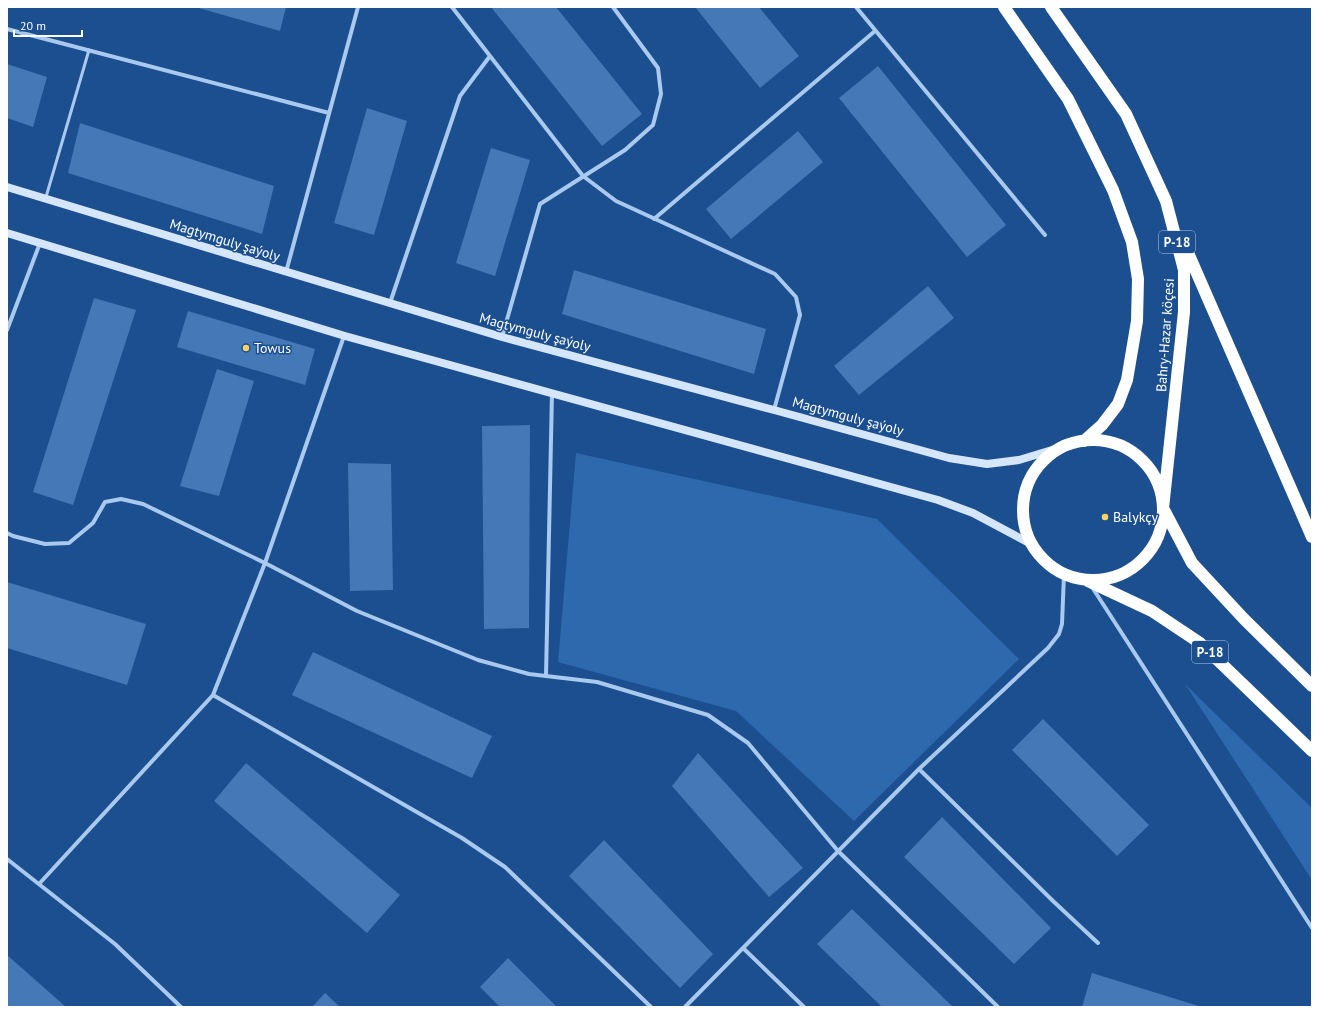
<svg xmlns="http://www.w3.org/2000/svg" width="1319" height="1014" viewBox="0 0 1319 1014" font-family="'PT Sans',sans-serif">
	<rect width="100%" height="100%" fill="#1b4f8f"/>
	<path fill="#2e69ad" d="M576,453L877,519L1019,659L854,821L736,711L558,662Z
		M1185,684L1312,808V880Z"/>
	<path fill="#4478b7" d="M195,7H286L280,31Z
		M491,7H556L642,114L602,146Z
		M695,7H759L799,56L760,88Z
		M7,64L47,77L33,127L7,118Z
		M878,66L1006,225L967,257L839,98Z
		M367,108L407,121L374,235L334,223Z
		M80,123L274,186L262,234L68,173Z
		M798,131L823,162L731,239L706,209Z
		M491,148L530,160L495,276L456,263Z
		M574,270L766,329L754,374L562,314Z
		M928,286L954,318L859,395L834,366Z
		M94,298L136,310L73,505L33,492Z
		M188,311L315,349L305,385L177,347Z
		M217,369L254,381L219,496L180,486Z
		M530,425L529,628L484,629L482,426Z
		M348,463L391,464L393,590L350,591Z
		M7,582L146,624L127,685L7,648Z
		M313,652L492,736L472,778L292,695Z
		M1043,719L1149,825L1117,856L1012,750Z
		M698,753L803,868L769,897L672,786Z
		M246,763L400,895L367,933L214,801Z
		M942,817L1051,928L1014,964L904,857Z
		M604,840L713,954L680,988L569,876Z
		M852,909L953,1007H882L817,944Z
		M7,955L66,1007H7Z
		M508,958L557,1007H500L480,987Z
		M1092,973L1202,1007H1082Z
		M325,993L340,1007H312Z"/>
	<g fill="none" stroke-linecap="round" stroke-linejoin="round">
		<path stroke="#a9c9ee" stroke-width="3" d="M46,197L89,50"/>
		<path stroke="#a9c9ee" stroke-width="4" d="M452,7L583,176L616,201L775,274L796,297L800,315L774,410
			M856,7L1045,235
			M7,29L329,113
			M654,219L875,31
			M286,272L358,7
			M390,303L460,96L490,56
			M7,330L40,243
			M502,337L540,204L625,150L653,125L661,94L658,68L613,7
			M7,533L13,536L45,544L69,543L93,523L105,502L121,499L143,504L265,563L357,611L478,660L529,674L597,682L708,715L748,743L838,851L998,1007
			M1092,587L1312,928
			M546,676L552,393
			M213,695L462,838L505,867L651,1007
			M919,769L1053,901L1098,943
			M7,859L115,944L181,1007
			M39,884L213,695L265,563L344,336
			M743,948L804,1007
			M685,1007L919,769L1048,648L1059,634L1062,624L1064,575"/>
		<path stroke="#d6e6fa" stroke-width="8" d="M7,187L502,337L774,410L949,458L987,464L1019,460L1062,447
			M7,233L345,336L938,500L973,513L1031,544"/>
		<path stroke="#fff" stroke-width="12" d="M1004,7L1068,99L1113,190L1132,242L1138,279L1137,321L1127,380L1118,404L1102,425L1084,441
			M1051,7L1126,114L1166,201L1184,270V312L1163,508L1192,563L1244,619L1312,686
			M1182,239L1312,537
			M1023 510a70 70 0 1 1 140 0a70 70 0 1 1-140 0Z
			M1088,581L1152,611L1200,643L1312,751"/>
	</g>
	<g fill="#ffd166" stroke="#1b4f8f" stroke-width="1.5">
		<circle cx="246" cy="348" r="4"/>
		<circle cx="1105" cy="517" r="4"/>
	</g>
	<g text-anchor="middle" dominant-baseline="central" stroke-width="3" stroke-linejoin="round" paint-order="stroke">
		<g fill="#1b4f8f" stroke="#bbcadd" stroke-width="1">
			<rect x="1159" y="231" width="36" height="22" rx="3"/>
			<rect x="1192" y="641" width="36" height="22" rx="3"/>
		</g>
		<g font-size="13" font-weight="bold" fill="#fff">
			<text x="1177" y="242">P-18</text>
			<text x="1210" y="652">P-18</text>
		</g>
		<g font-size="14" fill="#fff" stroke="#1b4f8f">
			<text transform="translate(225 240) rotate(17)">Magtymguly şaýoly</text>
			<text transform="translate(535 332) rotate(15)">Magtymguly şaýoly</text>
			<text transform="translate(1165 335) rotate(-86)">Bahry-Hazar köçesi</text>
			<text transform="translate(848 416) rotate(15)">Magtymguly şaýoly</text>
		</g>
		<g font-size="14" fill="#fff" stroke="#1b4f8f" text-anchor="start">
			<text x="254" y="348">Towus</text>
			<text x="1113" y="517">Balykçy</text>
		</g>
	</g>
	<rect width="1319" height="1014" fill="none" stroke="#ffffff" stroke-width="16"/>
	<path d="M14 30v6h68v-6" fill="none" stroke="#ffffff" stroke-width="2"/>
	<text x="20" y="30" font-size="12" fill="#ffffff" stroke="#1b4f8f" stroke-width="3" paint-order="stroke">20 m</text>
</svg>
